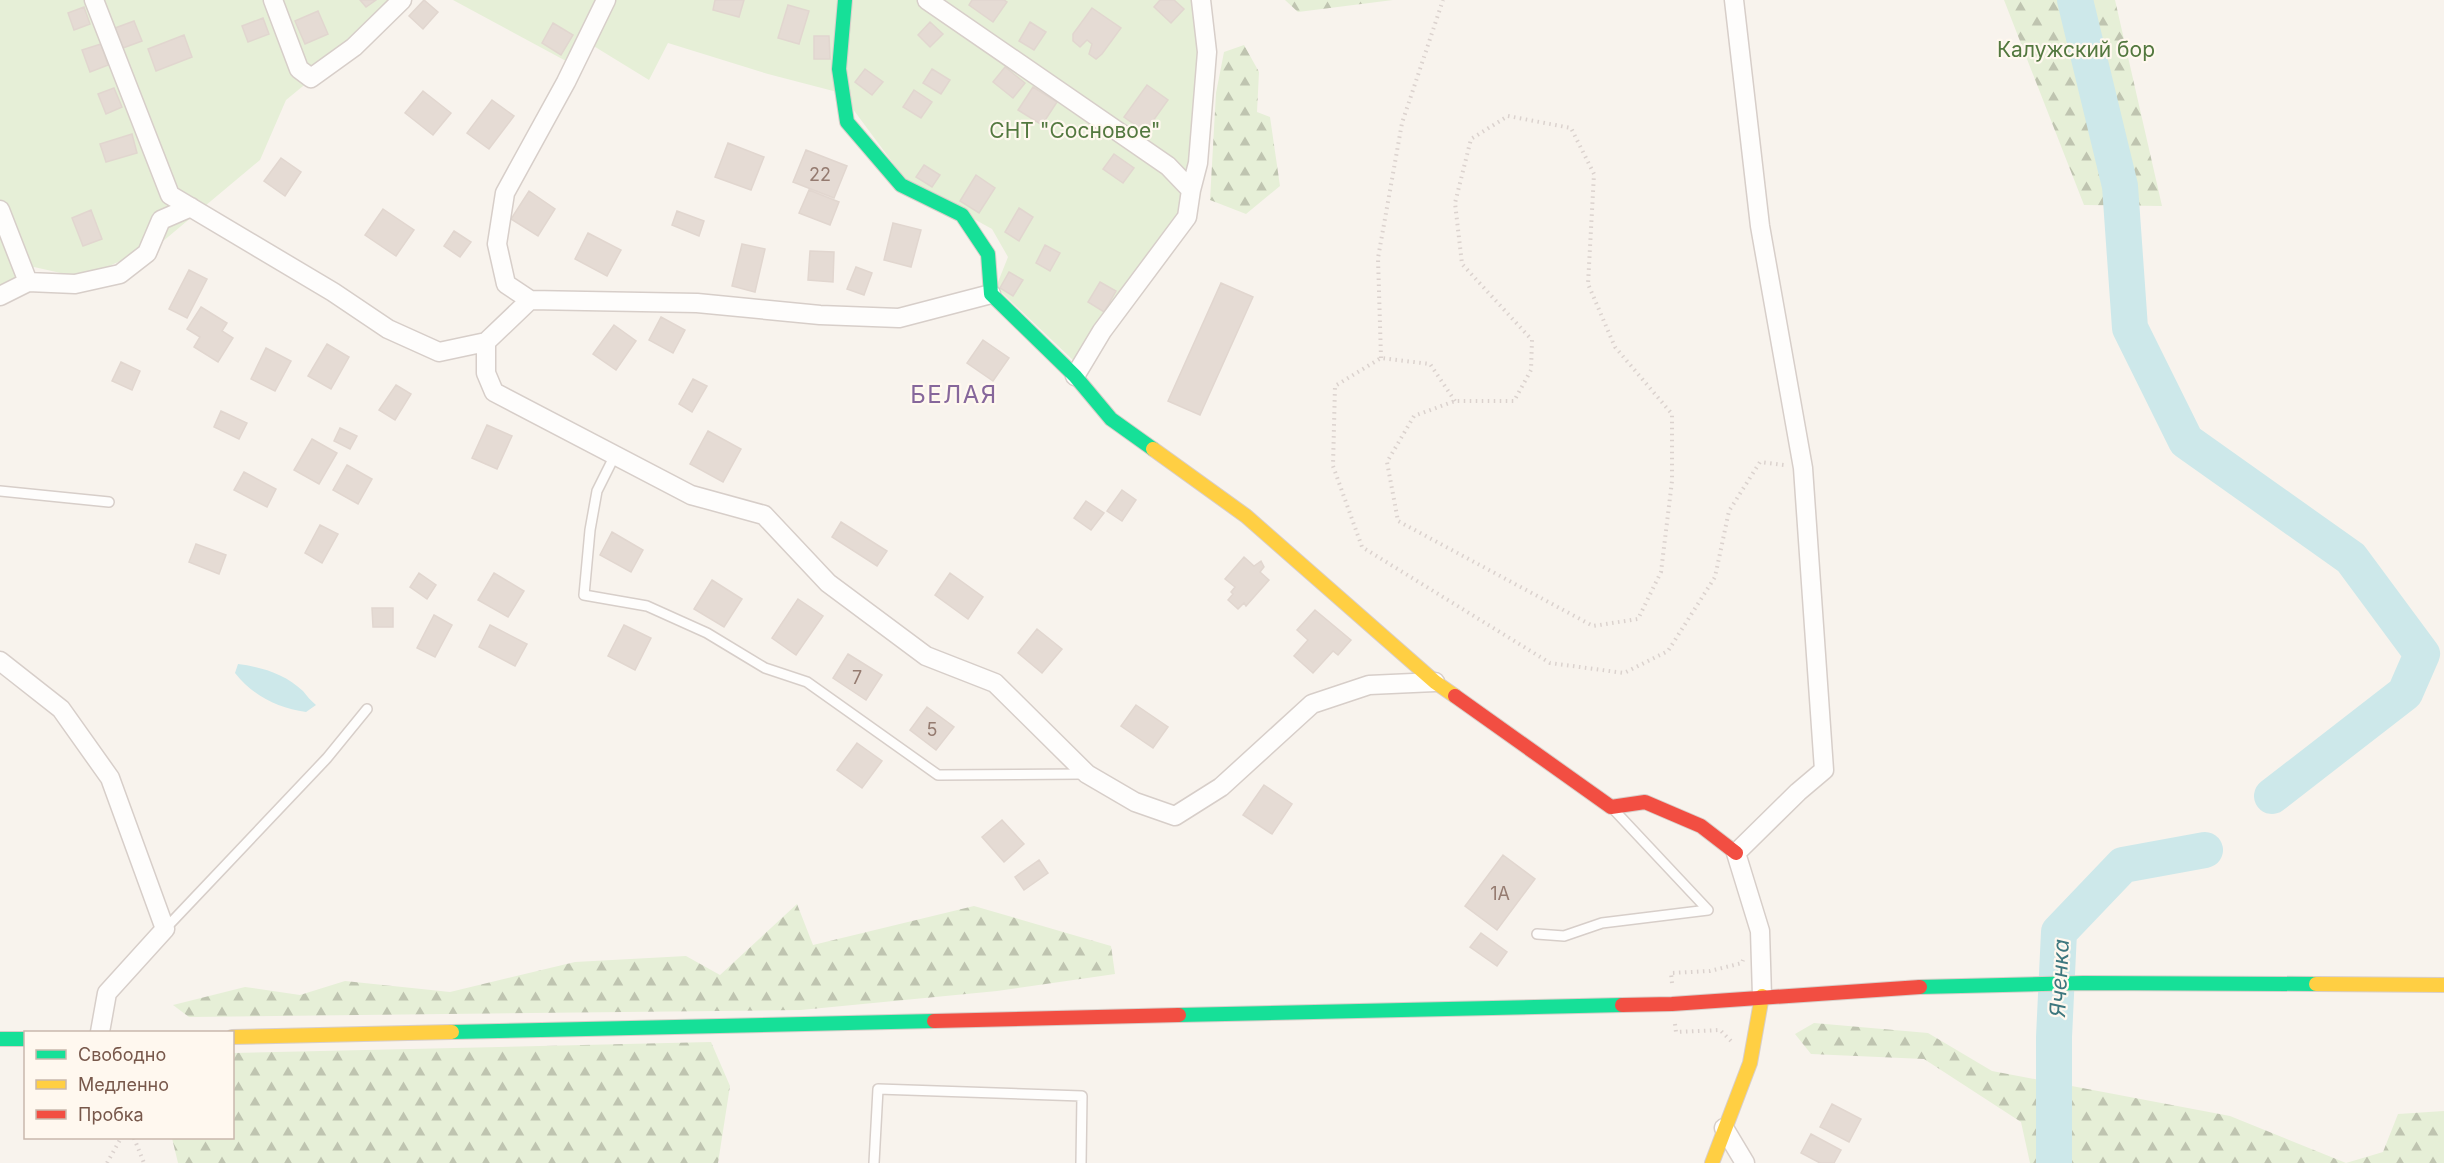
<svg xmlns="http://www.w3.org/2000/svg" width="2444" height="1163" viewBox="0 0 2444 1163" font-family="Inter,sans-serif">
	<defs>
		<pattern id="forest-firs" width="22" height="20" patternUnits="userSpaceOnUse" patternTransform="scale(1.5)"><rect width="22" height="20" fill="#e6efd7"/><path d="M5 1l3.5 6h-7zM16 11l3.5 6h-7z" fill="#bfc4b0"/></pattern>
	</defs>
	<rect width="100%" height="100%" fill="#f8f3ed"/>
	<path fill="#e6efd7" d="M0,0H408L286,100L260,160L162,242L83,278L34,267L0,286Z
		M453,0H1208L1210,5L1201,188L1075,362L996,287L1008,257L992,229L907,182L841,93L768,74L668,43L649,80L592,45L579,68Z"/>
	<path fill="url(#forest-firs)" d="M1285,0H1393L1298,12Z
		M2004,0H2115L2162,206L2084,205Z
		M1244,45L1259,72L1257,112L1270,117L1280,186L1246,214L1210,200L1216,93L1224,52Z
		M797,904L813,945L974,906L1111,946L1115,974L997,991L801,1010L189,1017L173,1005L245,987L300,995L345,981L450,992L575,962L686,956L720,975Z
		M1814,1023L1928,1033L1992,1071L2230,1116L2346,1163H2030L2021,1122L1924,1059L1811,1054L1795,1034Z
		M711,1042L730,1086L718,1163H178L172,1138H232L233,1053Z
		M2444,1111V1163H2346L2383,1152L2398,1114Z"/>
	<path fill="#cde8ea" d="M238,664C262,667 285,674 303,691C307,696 311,701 316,705L306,712C278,708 253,696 235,673Z"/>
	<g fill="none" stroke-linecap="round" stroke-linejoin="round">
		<path stroke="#cde8ea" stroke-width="36" d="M2075,0L2120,186L2130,328L2186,441L2351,558L2422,654L2405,693L2272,796
			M2054,1163V1037L2059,932L2123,865L2205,850"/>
	</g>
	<path fill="#e5dbd4" stroke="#e1d6cf" stroke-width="1.5" d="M360,0H376L366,7Z
		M424,0L438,12L423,29L409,16Z
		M715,0H744L739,17L713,10Z
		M972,0H1004L1007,2L993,22L969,5Z
		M1160,0H1174L1184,9L1171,23L1154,7Z
		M788,5L809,11L799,44L778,38Z
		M84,7L90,24L74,30L68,13Z
		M1092,8L1121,28L1102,54L1096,59L1089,54L1092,44L1087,40L1080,47L1073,41V34Z
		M318,11L328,34L305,44L295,21Z
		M263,18L269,34L248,42L242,26Z
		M134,21L142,41L123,48L115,28Z
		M930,22L943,34L930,47L918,35Z
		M1030,22L1046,32L1034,50L1019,41Z
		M553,23L573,35L561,55L542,43Z
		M184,35L192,57L156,71L148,49Z
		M814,36H829L830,59H814Z
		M101,44L108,65L90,72L82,50Z
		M1005,67L1025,83L1013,98L993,82Z
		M865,69L883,82L872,95L855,82Z
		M932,69L950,80L941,94L923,83Z
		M1147,85L1168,100L1145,132L1124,117Z
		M1033,87L1057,102L1042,125L1018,110Z
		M114,88L122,107L106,114L98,94Z
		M914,90L932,102L921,118L903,107Z
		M423,91L451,113L433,135L405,113Z
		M492,100L514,116L489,149L467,133Z
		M132,134L137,153L106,162L100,144Z
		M728,143L764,157L751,190L715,177Z
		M806,150L847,166L834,198L793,182Z
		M1114,154L1134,168L1123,183L1103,169Z
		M281,158L301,172L285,196L264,181Z
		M924,165L940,175L932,187L916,177Z
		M976,175L995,188L979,213L960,201Z
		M809,190L839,202L830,225L799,213Z
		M529,191L555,209L538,236L511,219Z
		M1019,208L1033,217L1019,241L1005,232Z
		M383,209L414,230L396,256L365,235Z
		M91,210L102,239L83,246L72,218Z
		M677,211L704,221L699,236L672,225Z
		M893,223L921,230L911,267L884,260Z
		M454,231L471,242L460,257L444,246Z
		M588,233L621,250L607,276L575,259Z
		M742,244L765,249L755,292L732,286Z
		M1045,245L1060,253L1050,271L1036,263Z
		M810,251L834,252L833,282L808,280Z
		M856,267L872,273L864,295L847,289Z
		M189,270L207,279L187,318L169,309Z
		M1009,272L1023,280L1013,296L1000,288Z
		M1100,282L1116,291L1104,312L1088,302Z
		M1221,283L1253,297L1200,415L1168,401Z
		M201,307L227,323L222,331L233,338L218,362L194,347L200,337L187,329Z
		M661,317L685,330L673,353L649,340Z
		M614,325L636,341L616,370L593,354Z
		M983,340L1009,358L993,381L967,363Z
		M327,344L349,357L331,389L308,376Z
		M266,348L291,361L275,391L251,379Z
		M121,362L140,371L132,390L112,381Z
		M693,379L707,386L692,412L679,404Z
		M396,385L411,394L395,420L379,410Z
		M221,411L247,423L239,439L214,427Z
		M487,425L512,436L497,469L472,458Z
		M340,428L357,436L350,449L334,441Z
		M708,431L741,449L723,482L690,464Z
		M312,439L337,453L319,484L294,470Z
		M347,465L372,479L358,504L333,490Z
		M244,472L276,489L267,507L234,490Z
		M1122,490L1136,500L1122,521L1107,511Z
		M1086,501L1104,513L1091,530L1074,518Z
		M841,522L887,551L877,566L832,537Z
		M320,525L338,534L322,563L305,553Z
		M612,532L643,550L631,572L600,555Z
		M196,544L226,555L219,574L189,562Z
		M1244,557L1254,566L1261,561L1264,567L1260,572L1269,580L1246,606L1244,603L1238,609L1228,600L1233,594L1231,592L1235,587L1225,579Z
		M419,573L436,585L427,599L410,587Z
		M494,573L524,591L508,617L478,600Z
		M950,573L983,597L968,619L935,595Z
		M712,580L742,599L724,627L694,609Z
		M798,599L823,616L796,655L772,638Z
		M372,608H393V627H373Z
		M1315,610L1351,640L1338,655L1333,651L1313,673L1294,656L1308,640L1297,630Z
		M434,615L452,625L435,657L417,648Z
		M490,625L527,644L515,666L479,647Z
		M624,625L651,638L635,670L608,656Z
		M1037,629L1062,649L1042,673L1018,653Z
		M848,654L882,675L866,700L833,678Z
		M1136,705L1168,727L1153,748L1121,726Z
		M927,707L954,727L936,750L910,730Z
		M857,743L882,761L862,788L837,770Z
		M1264,785L1292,804L1272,834L1243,815Z
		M1002,820L1024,844L1004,862L982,837Z
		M1503,855L1535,879L1497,930L1465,906Z
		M1039,860L1048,873L1024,890L1015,877Z
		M1481,933L1507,952L1497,966L1470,947Z
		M1832,1104L1861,1119L1849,1142L1820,1127Z
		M1811,1134L1841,1150L1834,1163H1820L1801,1153Z"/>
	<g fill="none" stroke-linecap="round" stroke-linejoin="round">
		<g stroke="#d7cec9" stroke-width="12">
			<path id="lane" d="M615,455L597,491L590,530L584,595L647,606L707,633L765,668L807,682L938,775L1084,774
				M0,491L109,502
				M165,929L327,758L367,709
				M1537,934L1564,936L1602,923L1708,910L1615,811
				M874,1163L878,1089L1082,1096L1081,1163"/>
		</g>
		<g stroke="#d7cec9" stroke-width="21">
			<path id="street" d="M94,0L170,195L333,292L388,329L439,352L486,342L530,300
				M273,0L299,69L311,78L354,47L402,0
				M606,0L566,82L505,193L497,244L506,284L530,300L697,303L820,315L899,318L991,294
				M927,0L1168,166L1191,190L1187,217L1102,331L1075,376
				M1734,0L1760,226L1803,468L1824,770L1798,792L1736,853L1760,931L1762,996
				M1191,190L1198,163L1207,52L1201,0
				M0,210L28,282
				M0,296L28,282L75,284L120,274L147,253L161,220L191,207
				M486,342V373L494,392L691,495L764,515L828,583L926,656L995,683L1087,774L1135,802L1175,816L1221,787L1312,704L1369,685L1435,682
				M0,661L61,709L110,778L165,929L107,993L100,1032
				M1724,1128L1745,1163"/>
		</g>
		<g stroke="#d8cec9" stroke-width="16">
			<path id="fast" d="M845,0L839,69L847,122L901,185L962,215L988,254L991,294L1075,376L1111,419L1153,449
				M1920,987L2083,983L2316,984
				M1179,1015L1622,1005
				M452,1032L934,1021
				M0,1039H26"/>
		</g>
		<g stroke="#d8cec9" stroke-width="16">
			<path id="slow" d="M1153,449L1246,516L1435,682L1455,696
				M2316,984L2444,985
				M232,1037L452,1032
				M1712,1163L1750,1063L1762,996"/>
		</g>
		<g stroke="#d8cec9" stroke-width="16">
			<path id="jam" d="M1455,696L1611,807L1645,802L1701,826L1736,853
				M1622,1005L1672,1004L1920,987
				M934,1021L1179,1015"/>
		</g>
		<path stroke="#dbd2ce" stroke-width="4" stroke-dasharray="1.5 4.5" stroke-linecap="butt" d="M1508,116L1571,128L1594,174L1588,284L1615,347L1672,414V481L1661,572L1638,619L1593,626L1398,521L1387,462L1414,416L1455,401H1514L1531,370L1532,340L1462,264L1455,203L1471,139Z
			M1381,358L1378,258L1402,123L1443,0
			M1455,401L1430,364L1381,358L1335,386L1333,466L1362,547L1550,663L1624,673L1668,651L1715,577L1729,511L1760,462L1784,465
			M1672,983L1671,973L1710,971L1742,963L1743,960
			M1675,1024L1676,1032L1720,1030L1732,1042
			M134,1138L144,1163
			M107,1163L121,1138"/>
		<use href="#lane" stroke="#fefdfc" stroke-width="9"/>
		<use href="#street" stroke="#fefdfc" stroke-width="18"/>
		<use href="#fast" stroke="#16e098" stroke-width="14"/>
		<use href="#slow" stroke="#ffcf43" stroke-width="14"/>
		<use href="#jam" stroke="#f24e42" stroke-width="14"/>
	</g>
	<g text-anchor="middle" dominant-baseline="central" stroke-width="4.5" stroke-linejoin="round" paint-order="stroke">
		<g font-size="18" fill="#957b70">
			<text x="820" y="174">22</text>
			<text x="857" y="677">7</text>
			<text x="932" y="729">5</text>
			<text x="1500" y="893">1А</text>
		</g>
		<g font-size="21" fill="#53783f" stroke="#fff8ef">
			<text x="2076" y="49">Калужский бор</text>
			<text x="1075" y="130">СНТ "Сосновое"</text>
		</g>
		<g font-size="22" font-style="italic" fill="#3d777e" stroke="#fff8ef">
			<text transform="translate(2059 978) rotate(-87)">Яченка</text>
		</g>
		<g font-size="24" letter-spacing="1.5" fill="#86679b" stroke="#fff8ef">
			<text x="954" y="394">БЕЛАЯ</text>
		</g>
	</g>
	<rect x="24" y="1031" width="210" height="108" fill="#fff8ef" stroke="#c9b8ad" stroke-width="1.5"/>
	<rect x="36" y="1050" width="30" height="9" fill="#16e098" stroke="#c9b8ad" stroke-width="1.5"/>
	<text x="78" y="1061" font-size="18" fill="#78584b">Свободно</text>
	<rect x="36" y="1080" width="30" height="9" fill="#ffcf43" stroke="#c9b8ad" stroke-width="1.5"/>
	<text x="78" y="1091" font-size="18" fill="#78584b">Медленно</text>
	<rect x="36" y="1110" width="30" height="9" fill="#f24e42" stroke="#c9b8ad" stroke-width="1.5"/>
	<text x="78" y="1121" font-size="18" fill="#78584b">Пробка</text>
</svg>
